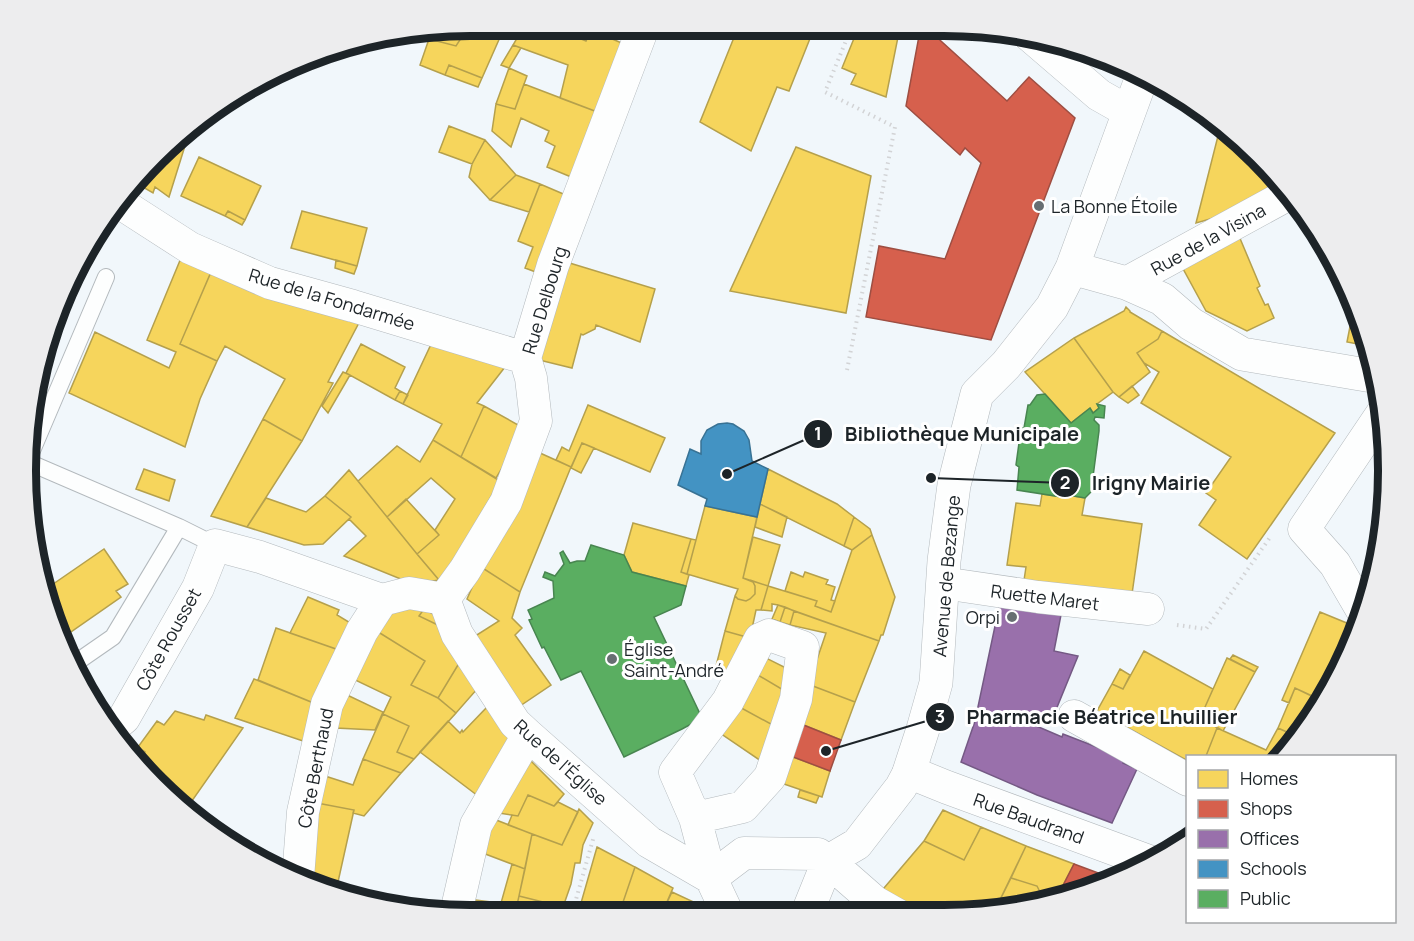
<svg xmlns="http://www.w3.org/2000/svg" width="1414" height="941" viewBox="0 0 1414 941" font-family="Manrope,sans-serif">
	<rect width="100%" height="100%" fill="#f1f7fb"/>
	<path fill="#f6d55c" stroke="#b5a04c" stroke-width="1.5" d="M469,26H505L482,78L449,65L445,75L420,65L429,39L456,46Z
		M469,26L456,46L429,39L434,32Z
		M524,26L552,27L586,41L591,30L624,44L600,113L560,98L568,65L513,45Z
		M737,30L813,31L789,91L777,87L751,151L700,122Z
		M860,31L899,32L886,97L851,84L856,74L842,68L855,36L858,37Z
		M513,45L521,48L509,68L501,65Z
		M449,65L482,78L478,87L445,75Z
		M509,68L527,76L515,109L496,104Z
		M524,84L600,113L576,179L547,167L555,146L545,141L549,131L521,118L511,147L492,131L496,104L515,109Z
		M449,126L485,140L472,164L439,152Z
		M1220,128L1258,156L1272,173L1270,192L1228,214L1196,223Z
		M189,133L169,197L155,187L153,193L136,183Z
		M485,140L516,175L490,200L469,177L472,164Z
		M796,147L871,176L846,313L730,291Z
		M199,157L261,186L245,220L228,211L225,216L181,196Z
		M516,175L540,184L529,212L490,200Z
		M540,184L568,196L541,274L525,268L533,247L518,241Z
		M228,211L245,220L242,225L225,216Z
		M302,211L367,228L357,266L291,248Z
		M1239,236L1260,286L1257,288L1265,305L1268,304L1274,318L1247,331L1206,311L1181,265Z
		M181,258L211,272L180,344L217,361L200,399L185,447L69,393L95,332L169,368L176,352L147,340Z
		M336,260L357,266L354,274L335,268Z
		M563,261L655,289L640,342L596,325L595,329L583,335L581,334L572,368L539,360Z
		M211,272L362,317L328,382L333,383L302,441L263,419L285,379L225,346L217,361L180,344Z
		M1355,301L1368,346L1347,342Z
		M1126,307L1130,311V312L1162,331L1158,339L1137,353L1150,372L1119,397L1113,392L1074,338L1124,311Z
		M1162,331L1335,433L1247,559L1199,525L1216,500L1206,493L1231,457L1141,403L1159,372L1144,363L1137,353L1158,339Z
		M434,338L505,367L477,403L484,406L461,457L433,440L442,424L403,404Z
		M1074,338L1113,392L1097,404L1099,408L1093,413L1090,408L1071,423L1025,372Z
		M361,344L405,367L395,388L400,391L395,400L346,373Z
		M343,372L350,375L328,413L322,406Z
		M1132,386L1139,395L1128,403L1119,397Z
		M400,391L408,395L403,404L395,400Z
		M588,405L665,438L650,472L582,443L571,467L556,460L562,447L569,451Z
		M484,406L520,426L510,455L496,478L461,457Z
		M263,419L302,441L247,527L211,516Z
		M433,440L500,481L452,565L439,580L417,554L439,535L435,530L455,499L431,478L387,517L358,481L397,446L420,462Z
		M582,443L594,448L581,473L571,468Z
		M540,453L571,467L520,592L481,567Z
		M144,469L175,480L169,501L136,489Z
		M768,469L837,504L854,517L844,546L760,504Z
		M349,470L417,554L439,580L413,584L344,556L366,536L349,519L351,517L325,496Z
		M1042,494L1062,497V494L1085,498L1082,515L1142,524L1131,601L1023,587L1026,567L1007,565L1016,503L1040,506Z
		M325,496L351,517L323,544L304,545L247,527L266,498L306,512Z
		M406,499L439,535L417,554L387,517Z
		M760,504L787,517L782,537L755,527Z
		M705,506L757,517L743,578L753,582L755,586V594L750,599L746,601L738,599L735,596L738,589L687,574Z
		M854,517L870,529L872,535L852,550L844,546Z
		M633,523L691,539L681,572L689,575L686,586L632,572L624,555Z
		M872,535L895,597L883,635H881L879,641L778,605L772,604V611L761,610L768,586L817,601L815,606L831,612L852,550Z
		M753,537L780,545L768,586L743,578Z
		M691,539L696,540L687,574L681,572Z
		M104,549L128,584L116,591L121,597L65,636L46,589Z
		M481,567L520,592L512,618L522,628L515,635L551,685L517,708L472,638L499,621L467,599Z
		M791,572L803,577L805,572L828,580L826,584L835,587L831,600L835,601L831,612L815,606L817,601L785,591Z
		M750,580L768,586L761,610H756L750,638L725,631L735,596L738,599L746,601L750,599L755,594V586L753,582Z
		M308,597L339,610L337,615L357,627L339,650L290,633Z
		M400,604L424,609L419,616L442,627L461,660L438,698L411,685L425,661L375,630Z
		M778,605L785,607L780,622L772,619Z
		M785,607L794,611L790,625L780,622Z
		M424,609L435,615L442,627L419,616Z
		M794,611L879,641L855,702L805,683L811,677L826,633L790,625Z
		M1320,612L1354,626L1321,700L1295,688L1289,703L1282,700Z
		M276,628L339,650L316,704L258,680Z
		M375,630L425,661L411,685L438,698L456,713L414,759L397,752L409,726L383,714L391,697L353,679Z
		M725,631L750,638L733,682L715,670Z
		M1144,651L1213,689L1201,716L1217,728L1206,756H1188V761L1097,711L1112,684L1123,689Z
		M758,654L788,669L790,694L751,671Z
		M1233,655L1258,667L1255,672L1230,659Z
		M1227,658L1255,672L1223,731L1201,716Z
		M461,660L478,688L456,713L438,698Z
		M1120,669L1130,675L1123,689L1112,684Z
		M751,671L790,694L780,729L734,704Z
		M254,679L316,704L306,742L235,718Z
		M805,683L855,702L841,740L796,722Z
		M1295,688L1322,701L1314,717L1298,737L1278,728Z
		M345,694L383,712L375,730L336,728Z
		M490,704L517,740L482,799L420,752L448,721L460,733L462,730L463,732Z
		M734,704L780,729L764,763L717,731Z
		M175,711L204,720L206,715L243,728L187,808L156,785L138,762L145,752L138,747L157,721L164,725Z
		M383,714L409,726L397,752L414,759L401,773L363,759Z
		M1217,728L1266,750L1278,728L1298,737L1282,756H1206Z
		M138,747L145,752L138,762L132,754Z
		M788,755L830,771L822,797L781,783Z
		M527,757L564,794L554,806L528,795L518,816L492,812Z
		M363,759L401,773L364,816L353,813L354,810L317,803L322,775L353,785Z
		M800,790L819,796L816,803L798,797Z
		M528,795L554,806L558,802L578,812L562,845L508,825L512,815L518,816Z
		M317,803L354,810L336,891L308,881Z
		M579,809L593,823L583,845L580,863H575L571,884L563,907L519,896L532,834L562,845Z
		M943,810L981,827L964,860L924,841Z
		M491,818L532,834L525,869L480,852Z
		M981,827L1026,846L995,910L944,916L916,915L878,895L924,841L964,860Z
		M1026,846L1074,864L1056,899L1054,900L1041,894L1037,886L1011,878Z
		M597,847L635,867L620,911L579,910Z
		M512,864L525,869L517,905L501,903Z
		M635,867L673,888L663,911H620Z
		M1011,878L1037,886L1041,894L1054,900L1031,907L995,910Z
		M672,892L698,904L694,912L663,911Z
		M519,896L563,907L562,910L466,908L468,899L517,905Z"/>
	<path fill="#d6604d" stroke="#9e4e42" stroke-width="1.5" d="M922,32H931L1007,101L1029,77L1075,118L991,340L866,317L879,246L945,259L981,163L965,148L960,155L906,106L919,36Z
		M796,722L841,740L830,771L788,755Z
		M1074,864L1117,880L1056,899Z"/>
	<path fill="#9970ab" stroke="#745984" stroke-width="1.5" d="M999,607L1061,615L1054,651L1078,656L1053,717L1036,713L1034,725L1062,737L1063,734L1125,758L1123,763L1137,769L1112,823L1037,795L961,762L975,721Z"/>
	<path fill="#4393c3" stroke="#387294" stroke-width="1.5" d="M727,423L733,424L744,431L749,440L752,461L768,469L757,517L705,506L707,499L678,485L690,449L701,454V441L707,430L718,424Z"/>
	<path fill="#5aae61" stroke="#488550" stroke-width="1.5" d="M1045,394L1071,423L1090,408L1093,413L1099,408L1097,404L1105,406L1104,418L1095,417L1094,420L1099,425V431L1091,492L1085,498L1062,494V497L1017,490L1019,467L1016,465L1021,428H1024L1028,405H1030L1037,395Z
		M591,545L624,555L632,572L686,586L681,605L654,617L701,716L697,721L682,729L624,757L581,671L561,680L544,647L542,648L529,620L532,619L528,610L554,598L553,581L543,577L545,572L555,576L564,564L560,553L563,551L570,563L577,561H585Z"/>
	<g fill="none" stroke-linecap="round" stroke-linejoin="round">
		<g stroke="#b3b9bd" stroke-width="18">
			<path id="lane" d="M28,460L106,277
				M28,462L179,527L215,545
				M74,664L113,637L179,527"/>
		</g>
		<g stroke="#b3b9bd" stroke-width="33">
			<path id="street" d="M1028,34L1099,95L1129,112
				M117,201L190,248L270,283L353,306L525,358
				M1126,283L1289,194
				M943,583L1038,597L1148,609
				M444,599L465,570L506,502L536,421L531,378L525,358L553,265L643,28
				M444,599L457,634L515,723L528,735L649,842L711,878
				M1363,612L1335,564L1304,529L1383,412
				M1074,716L1188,780
				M112,728L124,718L198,588L215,545L260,557L382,600L409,593L444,599
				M695,818L675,772L728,701L760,639L769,635L803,647L796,699L770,777L743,807L695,818L711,878L727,912
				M298,878L303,812L327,704L362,631L382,600
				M711,878L744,853L818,854L843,874L875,902L898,915
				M457,908L476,825L528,735
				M807,913L828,861L857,844L901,787L909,772"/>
		</g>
		<g stroke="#b3b9bd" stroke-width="34">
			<path id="secondary" d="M1143,74L1072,268L1052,307L1006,365L977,394L954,485L944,561L936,683L923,729L909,772L946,787L1150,862
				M1072,268L1126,283L1162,299L1191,324L1242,354L1378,377"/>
		</g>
		<path stroke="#d2d3d5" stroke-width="4" stroke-dasharray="1.5 4.5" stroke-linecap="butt" d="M847,370L895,127L825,92L850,31
			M1177,625L1206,629L1271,536
			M573,910L594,836"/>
		<use href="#lane" stroke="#fdfefe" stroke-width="16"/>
		<use href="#street" stroke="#fdfefe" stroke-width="32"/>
		<use href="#secondary" stroke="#fdfefe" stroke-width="33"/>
	</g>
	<g fill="#676e72" stroke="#fff" stroke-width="2">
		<circle cx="1039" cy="206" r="6"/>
		<circle cx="1012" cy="617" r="6"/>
		<circle cx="612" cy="659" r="6"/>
	</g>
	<g text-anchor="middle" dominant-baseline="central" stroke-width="6" stroke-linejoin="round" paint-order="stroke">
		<g font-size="18" fill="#1d2428" stroke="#fff" text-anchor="start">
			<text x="1051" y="206">La Bonne Étoile</text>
			<text x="1000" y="617" text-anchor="end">Orpi</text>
			<text x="624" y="649">Église<tspan x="624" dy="21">Saint-André</tspan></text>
		</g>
		<g font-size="18" fill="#1d2428" stroke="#fff">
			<text transform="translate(1208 239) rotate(-29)">Rue de la Visina</text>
			<text transform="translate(332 299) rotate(17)">Rue de la Fondarmée</text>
			<text transform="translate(544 300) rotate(-73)">Rue Delbourg</text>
			<text transform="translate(946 576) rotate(-85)">Avenue de Bezange</text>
			<text transform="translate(1045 597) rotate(7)">Ruette Maret</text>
			<text transform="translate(168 639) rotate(-61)">Côte Rousset</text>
			<text transform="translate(561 762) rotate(42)">Rue de l'Église</text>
			<text transform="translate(315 768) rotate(-79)">Côte Berthaud</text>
			<text transform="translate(1029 818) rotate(20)">Rue Baudrand</text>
		</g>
	</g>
	<path d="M0 0H1414V941H0ZM470 36H944A434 434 0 0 1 1378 470V471A434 434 0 0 1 944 905H470A434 434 0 0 1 36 471V470A434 434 0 0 1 470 36Z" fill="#ededee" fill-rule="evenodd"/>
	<path fill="none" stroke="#1d2428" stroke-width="8" d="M470 36H944A434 434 0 0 1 1378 470V471A434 434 0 0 1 944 905H470A434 434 0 0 1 36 471V470A434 434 0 0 1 470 36Z"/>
	<path fill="none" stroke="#1d2428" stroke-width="2" d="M727 474L818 434M931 478L1065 483M826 751L940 717"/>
	<g fill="#1d2428" stroke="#fff" stroke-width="2">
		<circle cx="727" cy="474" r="6"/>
		<circle cx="931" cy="478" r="6"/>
		<circle cx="826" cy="751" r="6"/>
		<circle cx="818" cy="434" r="15"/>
		<circle cx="1065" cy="483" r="15"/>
		<circle cx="940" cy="717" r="15"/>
	</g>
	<g font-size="18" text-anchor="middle" font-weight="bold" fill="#fff">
		<text x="818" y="440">1</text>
		<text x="1065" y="489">2</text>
		<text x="940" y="723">3</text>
	</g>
	<g font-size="20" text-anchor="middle" font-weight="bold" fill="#1d2428" stroke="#fff" stroke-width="6" stroke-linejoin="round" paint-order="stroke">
		<text x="962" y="441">Bibliothèque Municipale</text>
		<text x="1151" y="490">Irigny Mairie</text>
		<text x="1102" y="724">Pharmacie Béatrice Lhuillier</text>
	</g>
	<rect x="1186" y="755" width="210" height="168" fill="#ffffff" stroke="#a5a7a9" stroke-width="1.5"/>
	<rect x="1198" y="770" width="30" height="18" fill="#f6d55c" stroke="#a5a7a9" stroke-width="1.5"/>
	<text x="1240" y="785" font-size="18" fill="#1d2428">Homes</text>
	<rect x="1198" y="800" width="30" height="18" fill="#d6604d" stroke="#a5a7a9" stroke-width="1.5"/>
	<text x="1240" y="815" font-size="18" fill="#1d2428">Shops</text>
	<rect x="1198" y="830" width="30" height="18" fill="#9970ab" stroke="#a5a7a9" stroke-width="1.5"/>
	<text x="1240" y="845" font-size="18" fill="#1d2428">Offices</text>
	<rect x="1198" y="860" width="30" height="18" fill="#4393c3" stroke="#a5a7a9" stroke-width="1.5"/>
	<text x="1240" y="875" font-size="18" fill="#1d2428">Schools</text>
	<rect x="1198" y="890" width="30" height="18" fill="#5aae61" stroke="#a5a7a9" stroke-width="1.5"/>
	<text x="1240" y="905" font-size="18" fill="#1d2428">Public</text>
</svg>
